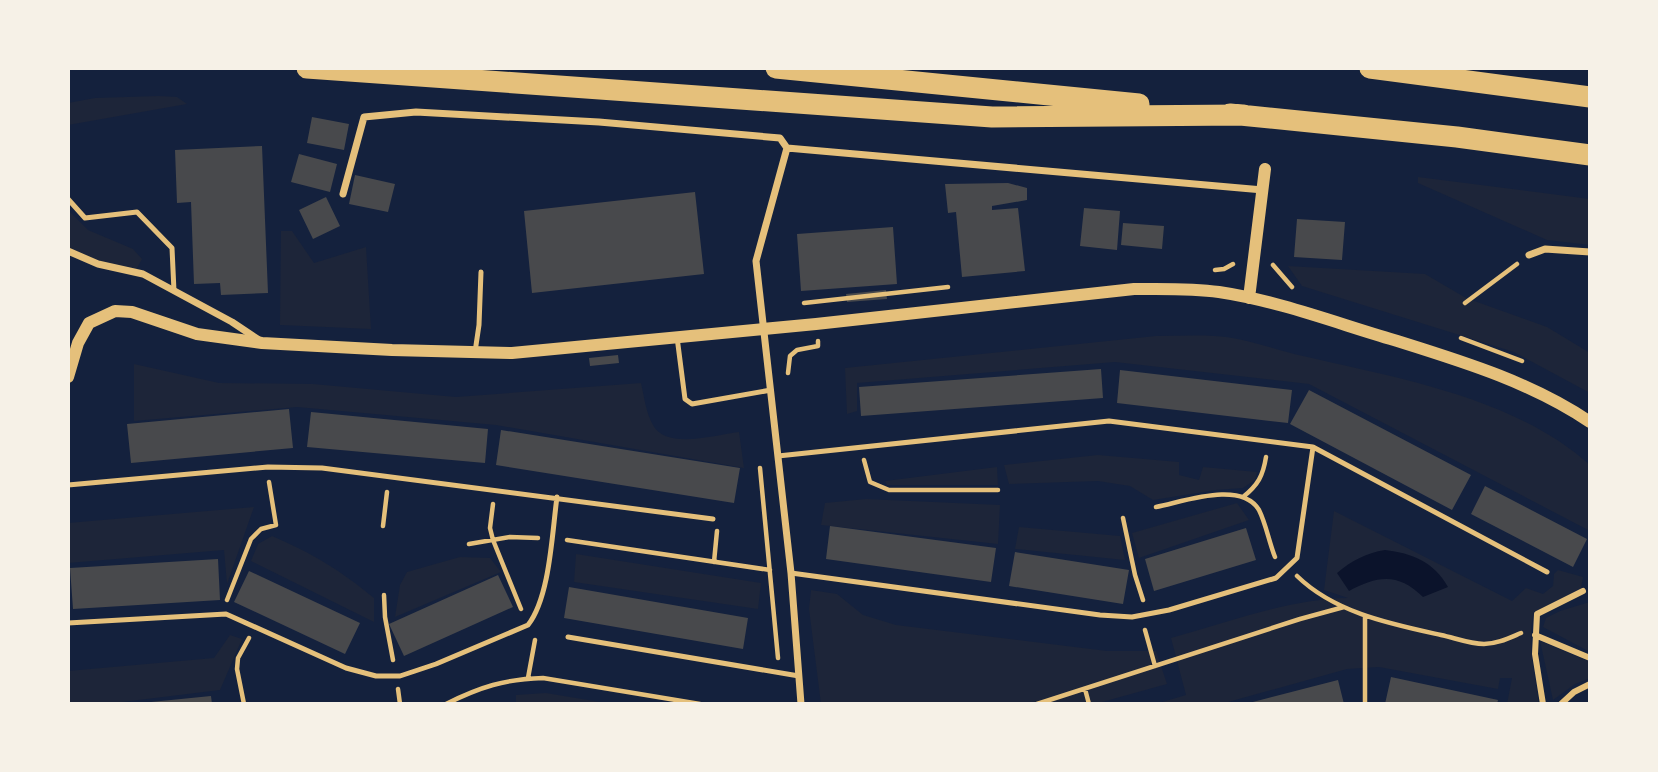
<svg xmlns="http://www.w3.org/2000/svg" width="1658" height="772" viewBox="0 0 1658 772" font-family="Barlow,sans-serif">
	<rect width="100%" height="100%" fill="#14213d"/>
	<path fill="#1d2539" d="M159,96L177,97L187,104L68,125V103L95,98Z
		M1418,177L1590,199V245L1547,240L1418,183Z
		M68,210L88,230L133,249L142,259L136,270L99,263L68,250Z
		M281,231H292L314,263L366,247L371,329L280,325Z
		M1288,266L1425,274L1466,298L1547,327L1590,353V393L1514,352L1302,286Z
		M1156,336C1175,336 1195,335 1214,336C1242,337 1276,350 1303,356C1398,378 1516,398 1590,465V531L1309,384L1115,362L857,383V411L847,414L845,368Z
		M134,364L219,383L313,384L456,397L641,383C644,396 646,413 653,425C666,450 715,435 739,432L744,468L496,425L297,407L134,421Z
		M1098,455L1179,462V475L1199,480L1203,467L1257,472L1255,480L1243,488L1216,490L1153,500L1130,486L1098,481L1009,484L1004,465Z
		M997,467L998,485H887L885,481Z
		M866,499L1000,505L998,544L821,525L825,503Z
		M1237,503L1249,520L1139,558L1132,533Z
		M254,507L227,584L224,550L68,563V523Z
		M1334,511L1512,601L1526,588L1543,594L1553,586L1554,574L1558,570L1583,577L1581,588L1534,612C1526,641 1535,674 1539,704H1507L1512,678H1500L1498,689L1379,667L1347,669L1221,704H1156L1186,695L1171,638C1229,622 1288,599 1348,598L1324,590Z
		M1019,527L1120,536L1125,560L1015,549Z
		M272,536C312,553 340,570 374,598V622L251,561L258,544Z
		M576,554L761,583L758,609L574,582Z
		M460,557L490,558L501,572L395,617L400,585L407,572Z
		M811,590L837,594L863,615L896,625L1107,651H1156L1167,684L1095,704H821L809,609Z
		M1590,602V652L1543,627L1546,618L1560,611Z
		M230,635L242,639L220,690L106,704H68V671L214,658Z
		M1540,641L1590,662V678L1575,684L1553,700Z
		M546,693L612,704H516V695Z"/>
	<path fill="#0b132b" d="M1385,550C1412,553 1434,562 1448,587L1423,597C1399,573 1378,575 1349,591L1337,573C1351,561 1366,553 1385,550Z"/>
	<path fill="#48494c" d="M312,117L349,124L344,150L307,143Z
		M262,146L268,293L221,295L220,283L194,284L191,202L177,203L175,150Z
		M299,154L337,164L330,192L291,182Z
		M355,175L395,184L388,212L349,204Z
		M1008,183L1027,188V200L992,206V210L1018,208L1025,271L962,277L956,212L948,213L945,184Z
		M695,192L704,274L532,293L524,211Z
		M326,197L340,226L313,239L299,210Z
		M1084,208L1120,211L1117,250L1080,246Z
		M1297,219L1345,222L1342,260L1294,257Z
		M1123,223L1164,226L1162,249L1121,245Z
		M893,227L897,284L801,291L797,234Z
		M886,290L887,299L847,302L846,294Z
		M618,355L619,363L590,366L589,358Z
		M1101,369L1103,398L861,416L859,387Z
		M1120,370L1292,390L1288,423L1117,403Z
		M1309,390L1471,475L1452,510L1290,424Z
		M289,409L293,448L131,463L127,424Z
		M311,412L488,429L485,463L307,447Z
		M501,430L740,468L734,503L496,465Z
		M1485,486L1587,539L1573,567L1471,514Z
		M830,526L996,548L991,582L826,559Z
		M1246,528L1256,560L1154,591L1145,559Z
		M1015,552L1129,570L1123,604L1009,586Z
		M218,559L220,600L73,609L70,568Z
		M249,571L360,623L345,654L234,602Z
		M498,575L513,607L404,656L389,624Z
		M569,587L748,618L743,649L564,618Z
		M1391,677L1498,700L1497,704H1385Z
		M1338,680L1344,704H1249V703Z
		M211,696L212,704H151V702Z"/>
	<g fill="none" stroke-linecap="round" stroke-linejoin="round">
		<path stroke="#e5c07b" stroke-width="4.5" d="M1273,265L1292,287
			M1215,270L1224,269L1233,264
			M804,303L948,287
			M1465,303L1517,264
			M1461,338L1522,361
			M788,373L790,356L797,350L818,346V341
			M864,460L870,482L889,490H998
			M760,468L778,658
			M1243,497C1258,485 1263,476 1266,457
			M493,504L490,528L493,540L521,609
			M1156,507C1183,502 1241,480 1259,510C1266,524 1269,542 1275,557
			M1123,518L1135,575L1143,600
			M383,526L387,492
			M567,540L770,570
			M469,544L510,537L538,538
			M714,562L717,531
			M1297,576C1335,613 1391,624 1441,635C1455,638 1470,644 1484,644C1497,644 1509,638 1521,633
			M384,595L385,617L393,660
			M227,600L251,539L261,529L276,525L269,482
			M1145,630L1155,666
			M528,678L535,640
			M398,689L400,704
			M1085,689L1089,704
			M244,704L237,669L238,658L249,638
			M446,704C480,687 505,679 543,678L700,704
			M1037,704L1300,619L1344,607
			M1365,704V616"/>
		<path stroke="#e5c07b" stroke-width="5" d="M68,199L85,218L137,212L172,248L174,291
			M677,337L685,399L692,404L771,390
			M475,352L479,325L481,272
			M778,456L1109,421L1313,447L1547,572
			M68,485L268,467L322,468L713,519
			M791,573L1100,615L1132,617L1169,610L1276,578L1297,558L1313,447
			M68,623L226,614L346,668L376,676H400L436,664L528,625C550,597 552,533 557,497
			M568,637L799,676"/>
		<path stroke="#e5c07b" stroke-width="6" d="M1535,635L1590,658
			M1543,704L1535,654L1537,614L1583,591
			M1561,704L1574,692L1590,684"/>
		<path stroke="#e5c07b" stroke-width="7" d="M343,194L364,117L416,112L599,122L780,138L787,148
			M68,251L98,264L143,274L232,322L259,340
			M1529,255L1545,249L1590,252
			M801,704L791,573L756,261L787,148L1263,190"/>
		<path stroke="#e5c07b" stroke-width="12" d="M1249,298L1265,169
			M68,377L78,343L89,323L115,311L132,312L197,334L262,343L392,350L512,353L816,324L1134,289C1162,289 1191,288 1219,292C1279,301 1336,323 1394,340C1461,361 1531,382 1590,422"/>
		<path stroke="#e5c07b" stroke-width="21" d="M307,68L992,117L1244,115
			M776,68L1139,104
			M1370,68L1590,97
			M1230,114L1457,137L1590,155"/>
	</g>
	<rect width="1658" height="772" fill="none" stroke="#f6f1e7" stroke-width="140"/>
</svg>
